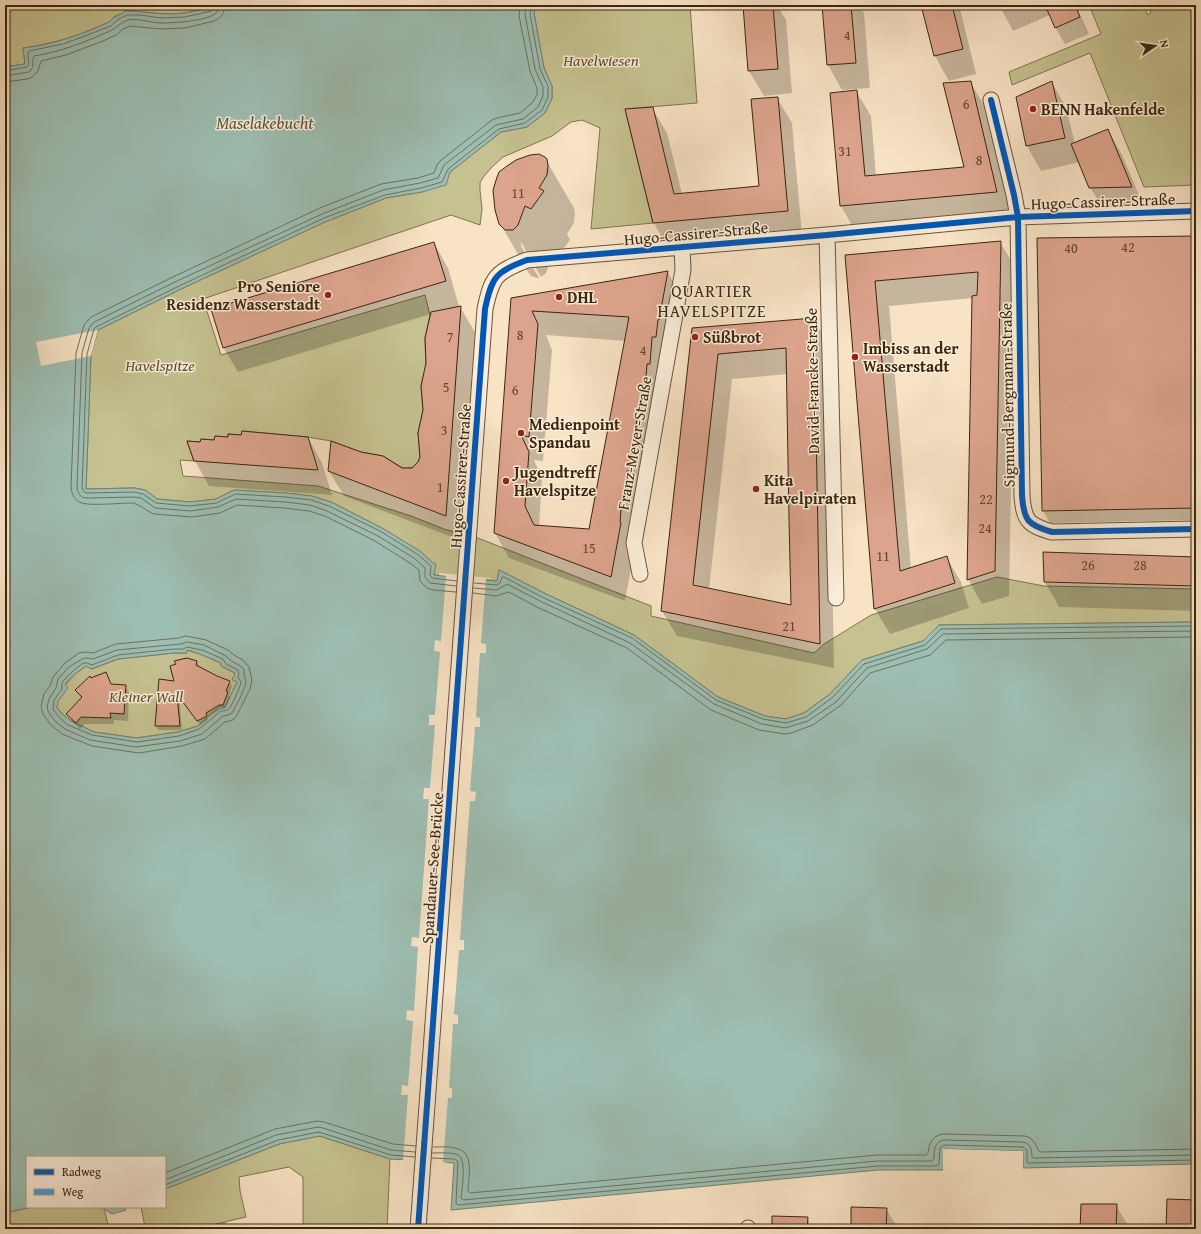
<svg xmlns="http://www.w3.org/2000/svg" width="1201" height="1234" viewBox="0 0 1201 1234" font-family="'Gentium Book Plus',serif">
	<rect width="100%" height="100%" fill="#f8e3c5"/>
	<filter id="stains"><feTurbulence type="fractalNoise" baseFrequency=".005" numOctaves="4"/><feColorMatrix values="0 0 0 0 .2 0 0 0 0 .09 0 0 0 0 .02 0 0 0 .5 -.17"/></filter>
	<radialGradient id="worn" r=".72"><stop offset=".6" stop-color="#630" stop-opacity="0"/><stop offset="1" stop-color="#630" stop-opacity=".3"/></radialGradient>
	<path fill="#c5c190" stroke="#807450" d="M5,5H217C206,8 195,12 184,13C164,16 145,11 125,11L122,14L115,16L109,22L81,34L62,40L36,46L23,48L25,64L5,67Z
		M536,5H690L697,103L625,109L653,223L591,229L600,128L582,120L571,122L552,136L503,157L493,166L484,176L480,183V190L482,209L480,225L451,215L203,299L221,355L425,295L430,315L425,338L426,366L421,386L423,410L418,433L420,457L418,462L413,467L408,468H403L383,456L361,452L331,441L308,437L242,431L241,435L228,434V437L215,436L214,440L201,439L200,442L187,441L194,461L180,460L183,476L318,486L411,516L444,529L475,537L493,544L651,606V616L814,653L824,644L871,615L997,577L1044,586L1196,589V622L939,625L923,641L862,660L830,694L804,713L786,719L765,716L718,697L634,635L546,594L499,570L497,581L434,575L433,563L419,551L382,528L331,502L312,496L286,493L234,490L216,499L190,502L157,499L145,490L134,488L86,489L91,354L98,330L181,289L325,222L386,198L422,192L450,172L501,132L527,127L545,113L552,98V86L544,68L534,13Z
		M1089,5H1143L1148,15L1151,13L1148,5H1196V185L1144,187L1090,53L1012,85L1009,72L1101,34Z
		M187,650L200,654L221,663V666L235,673L237,682L225,707L221,706L198,726L178,732L137,738L94,732L71,721L62,714L56,706L58,701L67,688L65,685L75,674L86,666L92,669L118,659L174,653H186Z
		M320,1136L390,1159L387,1229L303,1227V1177L289,1167L239,1177L240,1191L246,1217L194,1229H138L145,1227L141,1207H165V1189L279,1144Z
		M32,1207H101L104,1208L109,1229H5V1213Z"/>
	<path fill="#9dbeb2" stroke="#768171" fill-rule="evenodd" d="M217,5H536L534,13L544,68L552,86V98L545,113L527,127L501,132L450,172L446,185L422,192L386,198L325,222L181,289L98,330L91,354L86,489L134,488L145,490L157,499L190,502L216,499L234,490L286,493L312,496L331,502L382,528L420,551L433,563L436,564L434,575L497,581L499,570L546,594L634,635L718,697L765,716L786,719L804,713L830,694L862,660L923,641L939,625L1196,622V1164L1023,1168V1151L944,1149L943,1170H878L451,1210L454,1163L390,1159L320,1136L279,1144L165,1189V1157H27V1207H32L5,1213V67L25,64L23,48C52,45 80,35 107,23C111,21 113,17 117,16C120,14 122,14 125,11C145,11 164,16 184,13C195,12 206,8 217,5ZM187,650L200,654L221,663V666L235,673L232,680L237,682L225,707L221,705L198,726L178,732L137,738L94,732L71,721L62,714L56,707L58,705V701L68,688L65,684L75,674L86,666L91,669L118,659L174,653H187Z
		M101,1207H125L126,1210L112,1214Z"/>
	<path fill="#f8e3c5" d="M98,330L91,356L41,366L36,342Z
		M439,573L491,578V579H486L481,643L486,644V653H480L476,717L480,718V727H475L470,791L476,792L475,801H470L460,940H464V950H459L454,1014L458,1015V1024H453L449,1088H452V1098H448L443,1162L449,1163L448,1165L397,1162V1160H403L408,1095H401L402,1085L408,1086L413,1021L406,1020L407,1010L414,1011L418,947L411,946L412,937L419,938L429,799H423L424,788H430L435,725H429V715H435L440,652L434,651L435,640L441,641L446,576L439,575Z
		M943,1149L1023,1151V1170L1021,1168V1153L945,1151V1170L943,1172Z"/>
	<path fill="#0003" fill-rule="evenodd" d="M744,5H777L786,20L792,93L764,96L749,71Z
		M823,5H859L864,13L870,88L842,90L828,65Z
		M922,5H959L976,74L949,81L935,56Z
		M999,5H1076L1089,34L1065,44L1055,27L1050,15L1013,31Z
		M970,82L985,107L1011,216L855,231L841,206L856,91L871,116L876,176L965,168Z
		M1052,83L1066,107L1075,144L1108,130L1122,155L1146,211L1105,212L1090,187L1080,162L1041,171L1027,146Z
		M777,98L792,123L802,235L668,248L654,223L652,108L667,133L682,194L760,187Z
		M546,160L574,208L575,213L574,223L567,234L570,240L558,256L553,253L546,273L541,277L521,242V246L539,278H537L531,276L528,272L500,223Z
		M1196,237V520L1050,523L1043,511Z
		M1000,242L1015,267L1009,596L982,604L968,579L973,298L889,306L911,569L947,558L961,582L969,608L890,634L875,609L846,256Z
		M434,243L448,268L459,306L454,307L455,308L460,307L475,332L460,540L344,496L329,471L361,453L401,469H413L419,463L421,457L431,314L238,372L223,347Z
		M668,273L682,297L625,601L509,558L495,533L512,299ZM546,335L626,341L590,530L539,527L542,478L534,460L543,461L552,350Z
		M814,319L828,344L834,668L677,636L662,611L693,329ZM788,374L792,607L709,590L732,379Z
		M308,438L322,463L332,495L209,486L195,461L201,443L215,441Z
		M1196,558V611L1059,607L1045,582Z
		M197,661L199,666L198,667L217,677L230,682L232,686L229,695L230,697L225,709H222L207,717L208,720L200,725L179,695L182,730H159L156,726L160,680L175,682Z
		M106,673L111,685L125,686L129,693L128,721L114,720V724H85L80,729L72,721L68,714L81,698L77,691L91,679Z
		M1116,1205L1130,1229H1081Z
		M886,1209L896,1225V1229H851Z
		M807,1218L813,1229H773Z
		M226,1222L230,1229H198Z
		M695,1226L728,1227L729,1229H695Z"/>
	<g fill="none" stroke-linecap="round" stroke-linejoin="round">
		<path stroke="#6c7260" stroke-width="1" d="M5,71L27,67C31,62 26,56 29,51L63,44L82,37L111,26L117,20L127,15H140L161,18L185,17L211,11L214,8V5
			M5,76L29,72C36,66 31,61 34,56C60,52 86,42 110,31C117,28 121,22 128,20C139,18 151,23 162,23C173,23 208,21 216,13C218,11 219,8 219,5
			M5,82L27,79L32,77L38,71L41,61L66,55L103,41L116,35L123,29L130,26L161,29L185,28L214,21C221,18 225,13 225,5
			M457,581L432,578L430,575L431,566L417,554L380,531L329,506L311,500L285,497L235,494L217,503L190,506L156,503L143,494L134,492L87,493L84,492L82,488L87,354L94,329L96,327L179,286L324,218L385,195L421,188L442,182L448,169L499,129L525,123L542,110L548,97V86L540,69L530,14L532,5
			M474,583L497,585L500,583L502,577H504L544,598L632,638L716,700L763,719L786,723L806,717L833,697L864,664L925,645L941,629L1196,626
			M456,586L430,583L425,577V568L414,558L378,536L327,511L310,505L285,502L236,499L218,507L190,511L155,508L141,498L134,497L87,498C81,498 78,494 77,488L82,353L89,328L94,322L177,281L322,214L383,190L420,183L438,178L444,165L496,125L523,119L538,107L543,96V87L535,69L525,14L526,5
			M473,588L497,590L507,584L542,602L630,643L714,704L762,724L785,728L808,721L836,702L867,668L927,649L943,634L1196,631
			M456,592L433,590L427,588L420,581L419,570L410,563L375,541L325,516L309,511L284,508L237,505L220,513L192,517L154,514C146,511 141,505 133,503C122,503 90,506 82,503C75,501 72,495 71,488L76,353L84,325L91,317L175,276L320,208L381,184L418,178L434,173L437,165L440,161L492,120L497,118L520,113L532,103L537,95V88L530,71L519,16L520,5
			M473,593L496,596L509,592L539,608L627,648L711,710L759,730L785,734L791,733L813,725L841,705L870,673L930,655L946,640L1196,637
			M186,636L206,640L228,650L234,655L243,660L249,667L252,680L250,689L237,715L233,720L225,722L205,739L182,746L139,753L92,746L62,734L51,725L43,714L41,707L43,698L44,694L50,686L53,677L65,663L79,653L85,652L93,653L116,644L179,638Z
			M187,642L204,645L226,656L230,660L242,667L244,670V676L246,681L245,686L240,698L232,713L228,715L223,716L202,734L180,741L136,747L90,740L65,729L55,721L48,711L47,707L49,699L56,688L58,679L69,667L82,659L86,658L93,659L117,650L181,644Z
			M187,647L202,650L223,659L226,664L238,670L239,673L238,677L241,682C240,688 232,706 228,710C226,711 223,711 221,711L199,729L179,736L137,742L92,735L68,725L59,717L53,709L54,700L62,689V684L63,681L73,671L83,663H87L92,665L118,655L174,649H183Z
			M433,1147C441,1147 450,1146 458,1149C475,1154 468,1178 468,1191L470,1193L877,1155H926L928,1153C929,1143 933,1135 944,1134L1025,1136C1036,1139 1034,1145 1040,1152L1196,1149
			M432,1153C439,1153 451,1152 458,1155C467,1160 462,1188 461,1198L463,1200L877,1161H932L934,1159C934,1150 934,1142 944,1140L1024,1142C1031,1145 1032,1150 1032,1157L1034,1158L1196,1155
			M432,1158L454,1159L458,1161L456,1203L458,1205L878,1166H937L939,1164L940,1148L944,1145L1023,1147L1027,1150V1162L1029,1163L1196,1160
			M165,1173L275,1129L317,1121L324,1122L393,1144L416,1146
			M165,1180L276,1135L318,1127L323,1128L391,1150L415,1152
			M165,1185L278,1140L319,1132L391,1155L415,1157"/>
	</g>
	<path fill="#dca48c" stroke="#3b260f" fill-rule="evenodd" d="M743,5H773L778,69L748,71Z
		M822,5H851L856,63L827,65Z
		M921,5H952L963,49L934,56Z
		M1045,5H1075L1080,17L1055,28Z
		M971,81L997,192L840,206L830,93L857,90L865,176L964,167L943,83Z
		M1052,81L1065,138L1026,146L1016,97Z
		M778,97L788,211L653,223L625,109L653,107L674,194L759,186L751,99Z
		M1108,129L1132,187L1089,188L1071,144Z
		M539,154L545,157L547,159L548,165L547,175L539,188L544,191L531,209L525,206L518,225L513,230H505L499,224L495,210L493,190L497,177L499,172L507,166L516,160L530,155Z
		M1196,236V508L1042,511L1037,238Z
		M1001,241L995,571L967,580L972,296L977,295L978,272L875,281L900,571L947,556L955,583L874,609L845,255Z
		M434,242L446,281L223,348L211,309Z
		M668,271L659,320H658L656,337H652L650,364H647L645,390H642L640,417H637L635,444H632L631,471H627L625,498L622,497L620,522L621,523L611,577L494,533L511,298ZM532,311L629,317L589,529L534,525L525,506L529,452L521,435L529,437L538,324Z
		M461,306L446,516L328,471L331,441L361,452L383,456L402,468H412L418,462L420,457L418,433L423,410L421,386L426,363L425,338L431,312Z
		M814,318L820,644L661,611L692,328ZM786,348L789,519L791,605L693,585L718,354Z
		M242,431L308,437L318,470L194,461L187,441L200,442L201,439L214,440L215,436L228,437V434L241,435Z
		M1043,552L1196,557V586L1044,582Z
		M187,658L197,661L196,665L217,676L230,681L226,691L228,692L223,705H219L206,713L207,716L197,721L177,694L180,726H155L159,679L174,681L170,666L176,664L174,661Z
		M106,672L111,684L126,685L124,714L110,713L111,718L81,717L76,723L66,714L82,697L75,690L90,676L91,678Z
		M1167,1199L1196,1200V1229H1166Z
		M1081,1204H1117L1116,1229H1080Z
		M851,1207L887,1208L886,1229H851Z
		M772,1216L808,1217L807,1229H772Z"/>
	<g fill="none" stroke-linecap="round" stroke-linejoin="round">
		<g stroke="#6a553c" stroke-width="17">
			<path id="minor" d="M991,100L1014,195L1018,217L1022,496C1024,521 1028,525 1052,532L1196,529
				M827,235L836,598
				M640,574L634,543L683,270L682,247
				M418,1229L485,309C492,276 496,272 527,260L827,235L1018,217L1196,211
				M748,1229V1228"/>
		</g>
		<use href="#minor" stroke="#faedd9" stroke-width="15"/>
		<path stroke="#3fa2ea" stroke-width="5" stroke-dasharray="10 5" stroke-linecap="butt" d="M748,1229V1228"/>
		<g stroke="#faedd9" stroke-width="8">
			<path id="cycleway" d="M991,100L1014,195L1018,217L1022,496C1024,521 1028,525 1052,532L1196,529
				M418,1229L485,309C492,276 496,272 527,260L827,235L1018,217L1196,211"/>
		</g>
		<use href="#cycleway" stroke="#0057b8" stroke-width="6"/>
	</g>
	<g fill="#8f2418" stroke="#faedd9" stroke-width="1.5">
		<circle cx="1033" cy="109" r="4"/>
		<circle cx="328" cy="295" r="4"/>
		<circle cx="559" cy="297" r="4"/>
		<circle cx="695" cy="337" r="4"/>
		<circle cx="855" cy="357" r="4"/>
		<circle cx="521" cy="433" r="4"/>
		<circle cx="506" cy="481" r="4"/>
		<circle cx="756" cy="489" r="4"/>
	</g>
	<g text-anchor="middle" dominant-baseline="central" stroke-width="3" stroke-linejoin="round" paint-order="stroke">
		<g font-size="14" fill="#63462e">
			<text x="847" y="35">4</text>
			<text x="966" y="104">6</text>
			<text x="845" y="151">31</text>
			<text x="979" y="160">8</text>
			<text x="518" y="193">11</text>
			<text x="1128" y="247">42</text>
			<text x="1071" y="248">40</text>
			<text x="520" y="335">8</text>
			<text x="450" y="337">7</text>
			<text x="643" y="350">4</text>
			<text x="446" y="387">5</text>
			<text x="515" y="390">6</text>
			<text x="444" y="430">3</text>
			<text x="440" y="487">1</text>
			<text x="986" y="499">22</text>
			<text x="985" y="528">24</text>
			<text x="589" y="548">15</text>
			<text x="883" y="556">11</text>
			<text x="1088" y="565">26</text>
			<text x="1140" y="565">28</text>
			<text x="789" y="626">21</text>
		</g>
		<g font-size="16" font-style="italic" fill="#5e4d2f" stroke="#faedd9">
			<text x="601" y="60">Havelwiesen</text>
			<text x="160" y="365">Havelspitze</text>
			<text x="146" y="696">Kleiner Wall</text>
		</g>
		<g font-size="16" font-weight="bold" fill="#3b260f" stroke="#faedd9" text-anchor="start">
			<text x="1041" y="109">BENN Hakenfelde</text>
			<text x="320" y="286" text-anchor="end">Pro Seniore<tspan x="320" dy="18">Residenz Wasserstadt</tspan></text>
			<text x="567" y="297">DHL</text>
			<text x="703" y="337">Süßbrot</text>
			<text x="863" y="348">Imbiss an der<tspan x="863" dy="18">Wasserstadt</tspan></text>
			<text x="529" y="424">Medienpoint<tspan x="529" dy="18">Spandau</tspan></text>
			<text x="514" y="472">Jugendtreff<tspan x="514" dy="18">Havelspitze</tspan></text>
			<text x="764" y="480">Kita<tspan x="764" dy="18">Havelpiraten</tspan></text>
		</g>
		<g font-size="16" fill="#3b260f" stroke="#faedd9">
			<text transform="translate(1103 201) rotate(-2)">Hugo-Cassirer-Straße</text>
			<text transform="translate(696 233) rotate(-5)">Hugo-Cassirer-Straße</text>
			<text transform="translate(812 381) rotate(-91)">David-Francke-Straße</text>
			<text transform="translate(1007 395) rotate(-91)">Sigmund-Bergmann-Straße</text>
			<text transform="translate(634 443) rotate(-80)">Franz-Meyer-Straße</text>
			<text transform="translate(460 476) rotate(-86)">Hugo-Cassirer-Straße</text>
			<text transform="translate(432 868) rotate(-86)">Spandauer-See-Brücke</text>
		</g>
		<g font-size="17" font-style="italic" fill="#585440" stroke="#faedd9">
			<text x="265" y="122">Maselakebucht</text>
		</g>
		<g font-size="17" letter-spacing="1" fill="#3b260f" stroke="#faedd9">
			<text x="712" y="290">QUARTIER<tspan x="712" dy="20">HAVELSPITZE</tspan></text>
		</g>
	</g>
	<rect width="1201" height="1234" fill="none" stroke="#f8e3c5" stroke-width="20"/>
	<rect x="6" y="6" width="1189" height="1222" fill="none" stroke="#3b260f" stroke-width="2"/>
	<rect x="10" y="10" width="1181" height="1214" fill="none" stroke="#3b260f"/>
	<rect x="26" y="1156" width="140" height="52" fill="#faedd9" stroke="#ae9d88"/>
	<rect x="34" y="1169" width="20" height="6" fill="#0057b8" stroke="#ae9d88"/>
	<text x="62" y="1176" font-size="12" fill="#3b260f">Radweg</text>
	<rect x="34" y="1189" width="20" height="6" fill="#3fa2ea" stroke="#ae9d88"/>
	<text x="62" y="1196" font-size="12" fill="#3b260f">Weg</text>
	<g transform="translate(1155 46) rotate(77)" stroke="#faedd9" stroke-width="3" paint-order="stroke">
	<path d="M0-3L7 15L0 10L-7 15Z" fill="#3b260f"/>
	<text y="-6" font-size="11" font-weight="bold" text-anchor="middle" fill="#3b260f">N</text>
	</g>
	<rect width="100%" height="100%" filter="url(#stains)"/>
	<rect width="100%" height="100%" fill="url(#worn)"/>
</svg>
